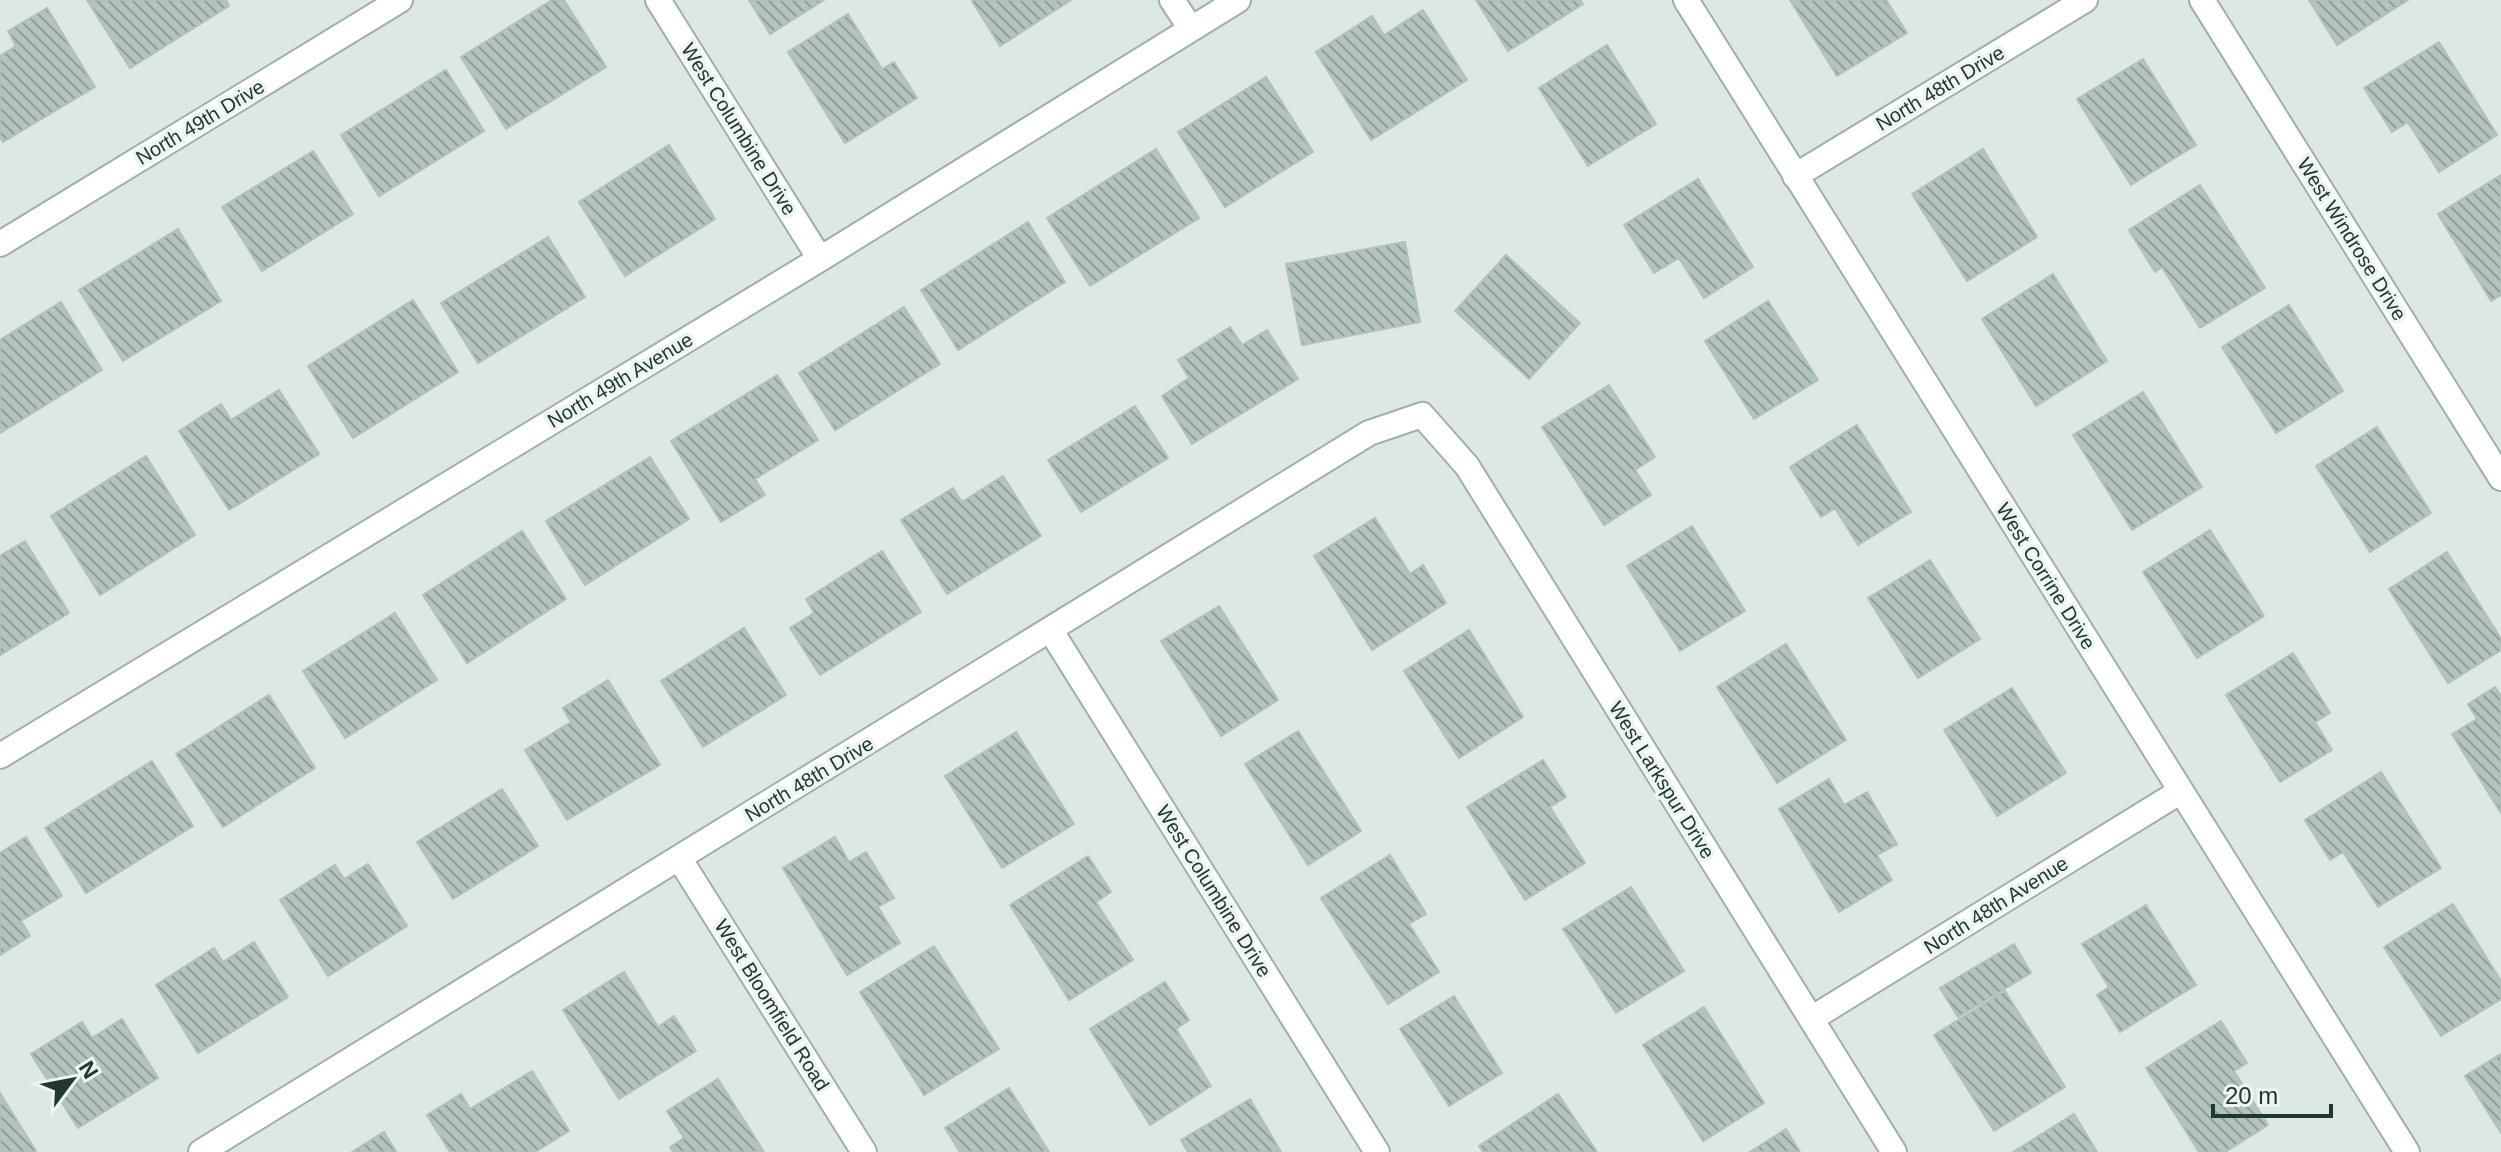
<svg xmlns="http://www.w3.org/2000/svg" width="2501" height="1152" viewBox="0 0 2501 1152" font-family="Helvetica,sans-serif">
	<defs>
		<pattern id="building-back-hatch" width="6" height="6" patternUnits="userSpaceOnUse" patternTransform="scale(2)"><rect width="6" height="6" fill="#b3c3bd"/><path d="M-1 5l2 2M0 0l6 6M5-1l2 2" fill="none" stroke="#919f9a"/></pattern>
	</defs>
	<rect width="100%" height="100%" fill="#dde8e4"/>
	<path fill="url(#building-back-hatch)" stroke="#b0c1bb" stroke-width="2" d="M87,0H226L229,6L130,68Z
		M552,0H564L606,67L506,129L461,57Z
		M749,0H824L770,34Z
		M1071,0L1000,46L972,1L973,0Z
		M1476,0H1580L1583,4L1508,51Z
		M1790,0H1886L1907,33L1837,76Z
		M2309,0H2408L2337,45Z
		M47,8L95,87L3,142L0,137V56L16,46L8,31Z
		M1423,10L1467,80L1371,140L1316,52L1372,16L1384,35Z
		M848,14L882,69L894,62L917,98L845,143L788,52Z
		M2439,42L2497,135L2439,172L2408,122L2392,132L2364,88Z
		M1607,45L1656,124L1588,166L1539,88Z
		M2143,59L2196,145L2131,185L2077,99Z
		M446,70L484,131L379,196L341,135Z
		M1266,77L1313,152L1225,207L1178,132Z
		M669,145L715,219L625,276L579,202Z
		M1156,149L1199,218L1090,286L1047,218Z
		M1983,149L2037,237L1967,281L1912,194Z
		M313,151L353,214L262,271L222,207Z
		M2501,175V295L2491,301L2438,214Z
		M1698,179L1753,267L1704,298L1679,258L1654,273L1624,225Z
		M2200,185L2265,288L2200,328L2162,267L2155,272L2129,230Z
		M1028,222L1065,282L958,350L921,290Z
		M178,229L221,301L123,361L79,290Z
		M548,237L585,297L478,363L441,303Z
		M1405,242L1420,322L1302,345L1286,264Z
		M1506,255L1580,323L1529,379L1455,311Z
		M2053,274L2107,361L2036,406L1982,319Z
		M413,300L458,372L353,438L308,366Z
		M1768,301L1818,380L1754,419L1705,341Z
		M61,302L102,370L0,433V340Z
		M2289,305L2343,391L2276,433L2222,347Z
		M904,307L940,364L835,430L799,373Z
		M1230,327L1242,345L1267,330L1298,379L1192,444L1162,396L1189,378L1178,360Z
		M777,375L818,440L755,479L765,495L721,522L671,441Z
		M1609,385L1655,457L1635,470L1651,495L1604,525L1542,427Z
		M279,390L319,454L229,510L179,431L221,404L231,420Z
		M2143,392L2202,487L2132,530L2073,435Z
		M1135,406L1168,458L1081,512L1048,460Z
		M1857,425L1911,512L1858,545L1835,508L1821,517L1790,467Z
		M2377,427L2431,513L2370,552L2316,466Z
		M146,456L195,535L100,595L51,516Z
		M650,457L689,519L585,585L546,521Z
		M1003,476L1041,536L947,594L901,520L953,488L962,502Z
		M1375,518L1410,574L1423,565L1446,603L1372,650L1314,556Z
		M1692,526L1745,611L1680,651L1627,566Z
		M2210,530L2264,616L2197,658L2143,572Z
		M522,531L566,599L467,663L423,595Z
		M25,541L69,613L0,655V556Z
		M882,551L921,612L820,675L790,628L814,613L806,599Z
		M2447,552L2501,639V650L2448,683L2389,589Z
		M1930,560L1980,639L1918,678L1868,598Z
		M1219,606L1278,700L1221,736L1161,641Z
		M395,613L437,680L345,738L303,671Z
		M744,628L786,695L703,747L661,681Z
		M1469,630L1523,717L1459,758L1404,671Z
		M1786,644L1846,740L1777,783L1717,687Z
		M2293,653L2330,713L2315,722L2332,750L2280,782L2226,695Z
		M608,680L660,765L567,820L525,750L571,722L563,708Z
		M2495,687L2501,696V813L2452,734L2477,719L2468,704Z
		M2012,688L2066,773L1997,816L1944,730Z
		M269,695L315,768L223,827L176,754Z
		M1298,731L1361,831L1308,865L1245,764Z
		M1016,732L1074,824L1002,868L945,776Z
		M1543,760L1566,797L1550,807L1585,863L1525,900L1467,807Z
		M152,761L193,826L86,893L45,828Z
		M2381,772L2441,868L2378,907L2343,852L2330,860L2305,820Z
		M1829,779L1844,805L1867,792L1897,844L1877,855L1892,880L1839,912L1779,809Z
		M502,789L538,846L453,899L417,842Z
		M26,837L62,896L21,921L30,936L0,955V853Z
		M835,837L849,862L866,852L894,898L878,907L900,943L847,975L783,868Z
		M1390,855L1426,914L1409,924L1439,972L1388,1004L1321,898Z
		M1088,856L1111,892L1096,902L1133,960L1069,1000L1010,905Z
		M368,864L407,926L328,976L280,900L335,865L344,879Z
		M1631,887L1684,971L1616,1013L1563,929Z
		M2453,904L2501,981V999L2441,1036L2384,947Z
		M2146,905L2196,985L2120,1032L2097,995L2109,987L2082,944Z
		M254,942L288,997L198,1053L156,985L214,948L223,962Z
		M2014,944L2031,973L1958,1017L1940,988Z
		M934,946L999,1049L924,1095L860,992Z
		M624,972L658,1027L674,1016L696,1051L619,1099L563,1010Z
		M1165,982L1189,1020L1176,1029L1211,1086L1150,1125L1090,1029Z
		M2005,991L2065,1087L1994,1131L1934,1035Z
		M1454,996L1502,1073L1449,1106L1400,1029Z
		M1704,1007L1764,1103L1703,1141L1643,1045Z
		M122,1019L158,1078L78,1128L31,1054L82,1022L92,1038Z
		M2221,1021L2247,1063L2234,1071L2268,1125L2225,1152H2199L2146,1068Z
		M2501,1054V1133L2465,1076Z
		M532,1071L569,1131L535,1152H450L427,1115L461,1094L470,1109Z
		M718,1079L764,1152H673L670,1147L684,1138L667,1111Z
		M1009,1088L1049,1152H960L945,1128Z
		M0,1093L36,1151L35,1152H0Z
		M1558,1094L1597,1152H1483L1479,1146Z
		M1250,1099L1281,1152H1188L1181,1140Z
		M2074,1114L2097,1152H2013Z
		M1786,1129L1800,1152H1750Z
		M384,1132L396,1152H352Z"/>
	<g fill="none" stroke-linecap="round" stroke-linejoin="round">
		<g stroke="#a1afab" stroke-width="28">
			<path id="minor" d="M658,0L820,259
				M1172,0L1191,29
				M1686,0L2407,1152
				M2202,0L2501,478
				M1795,176L2085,0
				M0,244L400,0
				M1051,631L1377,1152
				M0,756L820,259L1238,0
				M679,858L864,1152
				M1811,1019L2181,791
				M201,1152L1369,433L1422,415L1467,466L1894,1152"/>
		</g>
		<use href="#minor" stroke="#fff" stroke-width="24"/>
	</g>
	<g text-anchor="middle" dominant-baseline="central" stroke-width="7" stroke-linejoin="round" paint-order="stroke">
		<g font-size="20" fill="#203732" stroke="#edf5f2">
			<text transform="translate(1940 88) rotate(-31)">North 48th Drive</text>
			<text transform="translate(200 122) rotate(-31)">North 49th Drive</text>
			<text transform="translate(739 129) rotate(58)">West Columbine Drive</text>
			<text transform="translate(2352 239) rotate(58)">West Windrose Drive</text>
			<text transform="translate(620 380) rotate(-31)">North 49th Avenue</text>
			<text transform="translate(2046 576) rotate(58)">West Corrine Drive</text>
			<text transform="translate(809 779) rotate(-31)">North 48th Drive</text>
			<text transform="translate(1662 780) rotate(58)">West Larkspur Drive</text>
			<text transform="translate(1214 891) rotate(58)">West Columbine Drive</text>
			<text transform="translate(1996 905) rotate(-32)">North 48th Avenue</text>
			<text transform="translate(772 1005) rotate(58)">West Bloomfield Road</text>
		</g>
	</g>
	<g transform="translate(72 1080) rotate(58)" stroke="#edf5f2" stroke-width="6" paint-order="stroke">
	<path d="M0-6L14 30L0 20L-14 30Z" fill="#203732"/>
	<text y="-12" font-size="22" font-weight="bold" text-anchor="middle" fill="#203732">N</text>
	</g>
	<path d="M2213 1104v12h118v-12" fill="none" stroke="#203732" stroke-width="4"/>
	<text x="2225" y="1104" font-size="24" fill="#203732" stroke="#edf5f2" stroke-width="6" paint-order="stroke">20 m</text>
</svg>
